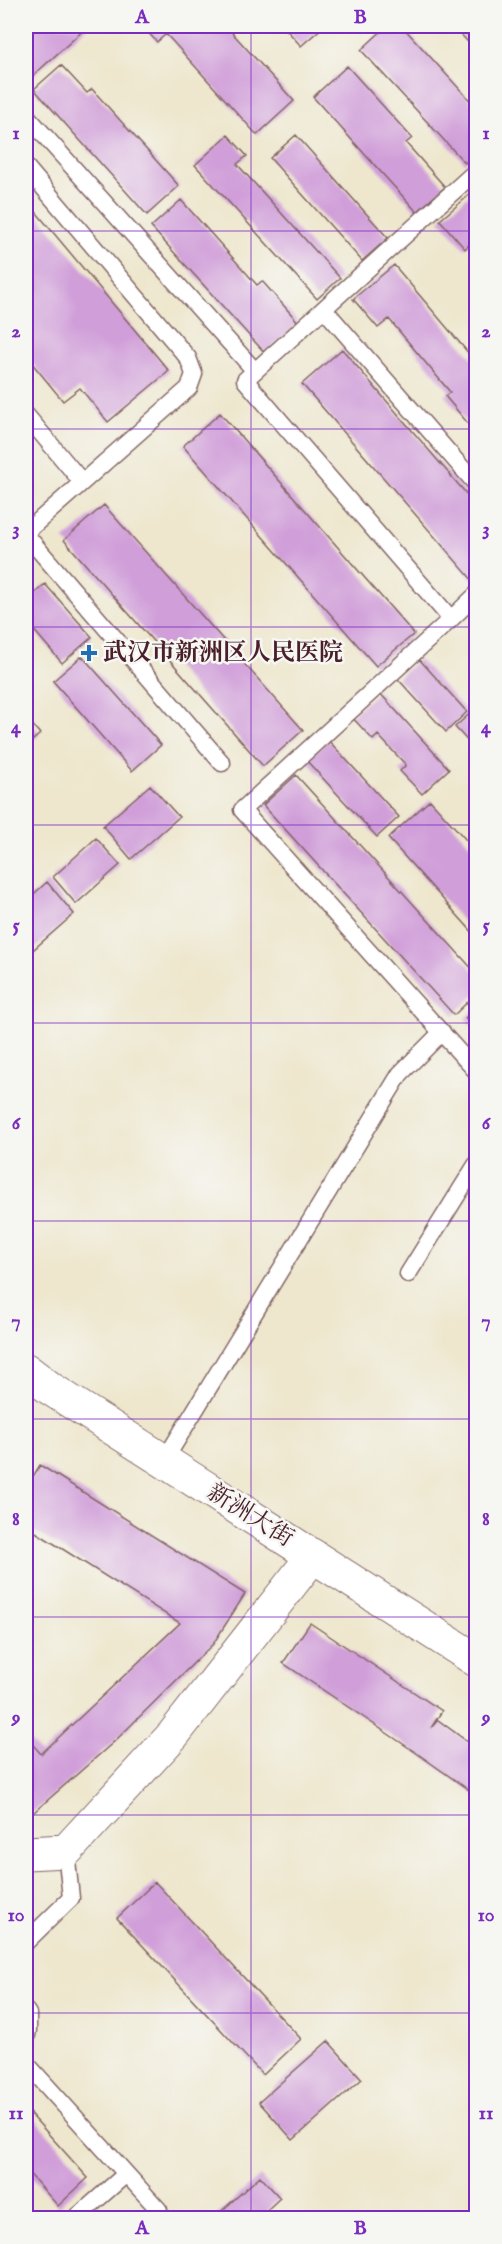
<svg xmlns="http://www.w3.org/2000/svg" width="502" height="2244" viewBox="0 0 502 2244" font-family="'IM FELL English','Noto Serif SC',serif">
	<rect width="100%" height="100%" fill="#f6f6f2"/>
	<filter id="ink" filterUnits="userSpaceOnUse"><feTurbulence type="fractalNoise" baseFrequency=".0167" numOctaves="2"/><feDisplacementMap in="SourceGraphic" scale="12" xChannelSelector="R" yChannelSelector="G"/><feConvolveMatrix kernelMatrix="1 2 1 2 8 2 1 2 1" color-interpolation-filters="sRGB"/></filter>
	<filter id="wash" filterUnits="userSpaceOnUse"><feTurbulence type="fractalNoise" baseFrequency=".008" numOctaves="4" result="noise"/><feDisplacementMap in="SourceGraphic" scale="24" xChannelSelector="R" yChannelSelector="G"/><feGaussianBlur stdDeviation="1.35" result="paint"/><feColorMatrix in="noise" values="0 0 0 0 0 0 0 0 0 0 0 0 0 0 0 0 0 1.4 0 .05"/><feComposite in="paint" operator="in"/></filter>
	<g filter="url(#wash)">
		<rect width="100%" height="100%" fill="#eee7ce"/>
		<g id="blocks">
			<path fill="#d09ed9" d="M26,26H88L26,82Z
				M142,26H226L294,101L257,135L166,34L157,42Z
				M283,26H324L301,46Z
				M387,26H402L476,107V152L465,163L361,50Z
				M453,26H476V51L468,42Z
				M61,65L87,93L92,89L179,186L147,215L34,89Z
				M347,66L412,138L406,143L445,187L417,212L313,97Z
				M228,135L247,156L237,164L340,278L317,299L195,165Z
				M296,135L388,238L362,261L270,158Z
				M474,191L476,194V252L470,244L465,249L440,220Z
				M26,200L169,371L108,422L80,388L63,401L26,356Z
				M181,200L257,285L262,281L299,323L265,353L151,227Z
				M394,265L476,362V433L445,396L450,392L389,319L378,328L353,299Z
				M342,349L476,505V580L474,582L302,384Z
				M220,413L414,634L376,666L183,446Z
				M104,505L303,730L263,766L64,540Z
				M45,584L92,637L62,663L26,621V601Z
				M82,656L161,745L132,771L53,681Z
				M419,659L467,712L446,732L397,678Z
				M378,691L449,769L422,794L400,771L406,765L378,735L373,740L351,716Z
				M476,708V745L474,748L455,727Z
				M26,717L40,734L26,746Z
				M328,740L399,817L377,837L306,760Z
				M296,775L476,973V994L454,1015L263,805Z
				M150,785L179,817L131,859L103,826Z
				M430,800L476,851V936L388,838Z
				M96,838L120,865L76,904L53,877Z
				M47,882L74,914L26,956V901Z
				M476,1008V1032L465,1018Z
				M40,1465L245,1594L213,1644L116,1740L33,1813L26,1804V1739L27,1738L41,1754L180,1623L26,1526V1488Z
				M26,1619L35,1625L26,1638Z
				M310,1623L442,1711L431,1728L438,1720L476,1748V1795L415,1752L283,1663Z
				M155,1882L301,2039L263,2075L117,1918Z
				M328,2041L362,2079L293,2140L259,2102Z
				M26,2109L88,2178L58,2206L26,2170Z
				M260,2176L280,2198L267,2210L272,2215L267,2218H214Z"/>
		</g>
	</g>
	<g filter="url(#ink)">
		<use href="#blocks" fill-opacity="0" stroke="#836564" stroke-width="1.5"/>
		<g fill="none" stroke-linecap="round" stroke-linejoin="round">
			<g stroke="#836564" stroke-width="19">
				<path id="lane" d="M26,115L255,371
					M26,167L188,358L194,374L189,388L26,532
					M476,171L245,380L451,619L242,810L476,1071
					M324,309L476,484
					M26,415L82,482
					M26,535L222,763
					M451,619L476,595
					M408,1274L476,1165
					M164,1461L400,1074L442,1032
					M26,1942L71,1898L66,1851
					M26,2011L28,2014V2030L26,2040
					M26,2063L159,2210
					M76,2218L126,2174"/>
			</g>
			<g stroke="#836564" stroke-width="35">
				<path id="street" d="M26,1853L66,1851L173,1735L313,1556"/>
			</g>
			<g stroke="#836564" stroke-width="35">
				<path id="secondary" d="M26,1370L51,1389L476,1660"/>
			</g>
			<use href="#lane" stroke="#fff" stroke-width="16"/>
			<use href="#street" stroke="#fff" stroke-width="33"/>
			<use href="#secondary" stroke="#fff" stroke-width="33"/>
		</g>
	</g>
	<path fill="none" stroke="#7b2cbf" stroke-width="1.5" stroke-opacity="0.55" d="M251,26V2218M26,231H476M26,429H476M26,627H476M26,825H476M26,1023H476M26,1221H476M26,1419H476M26,1617H476M26,1815H476M26,2013H476"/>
	<path fill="#1f6fb2" stroke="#f6f6f2" stroke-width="2" d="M86 644h6v6h6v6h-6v6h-6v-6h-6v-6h6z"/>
	<g text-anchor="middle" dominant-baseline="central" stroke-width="5" stroke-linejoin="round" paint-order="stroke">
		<g font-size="24" font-weight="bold" fill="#4a1f2b" stroke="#f6f6f2" text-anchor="start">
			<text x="103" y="653">武汉市新洲区人民医院</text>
		</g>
		<g font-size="24" fill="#4a1f2b" stroke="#f6f6f2">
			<text transform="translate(250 1516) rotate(32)">新洲大街</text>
		</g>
	</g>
	<rect width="502" height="2244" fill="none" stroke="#f6f6f2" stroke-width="66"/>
	<rect x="33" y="33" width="436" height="2178" fill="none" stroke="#7b2cbf" stroke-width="2"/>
	<g font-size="20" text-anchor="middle" font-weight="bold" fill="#7b2cbf">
		<text x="142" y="23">A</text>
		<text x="360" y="23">B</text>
		<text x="16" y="139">1</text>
		<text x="486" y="139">1</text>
		<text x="16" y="337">2</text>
		<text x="486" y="337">2</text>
		<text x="16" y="535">3</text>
		<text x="486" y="535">3</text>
		<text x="16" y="733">4</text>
		<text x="486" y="733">4</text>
		<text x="16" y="931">5</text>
		<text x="486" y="931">5</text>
		<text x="16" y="1129">6</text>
		<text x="486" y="1129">6</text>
		<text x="16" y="1327">7</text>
		<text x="486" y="1327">7</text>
		<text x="16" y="1525">8</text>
		<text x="486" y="1525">8</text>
		<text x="16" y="1723">9</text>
		<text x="486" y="1723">9</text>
		<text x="16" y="1921">10</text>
		<text x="486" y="1921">10</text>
		<text x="16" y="2119">11</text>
		<text x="486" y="2119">11</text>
		<text x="142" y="2234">A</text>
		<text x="360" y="2234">B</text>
	</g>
</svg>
